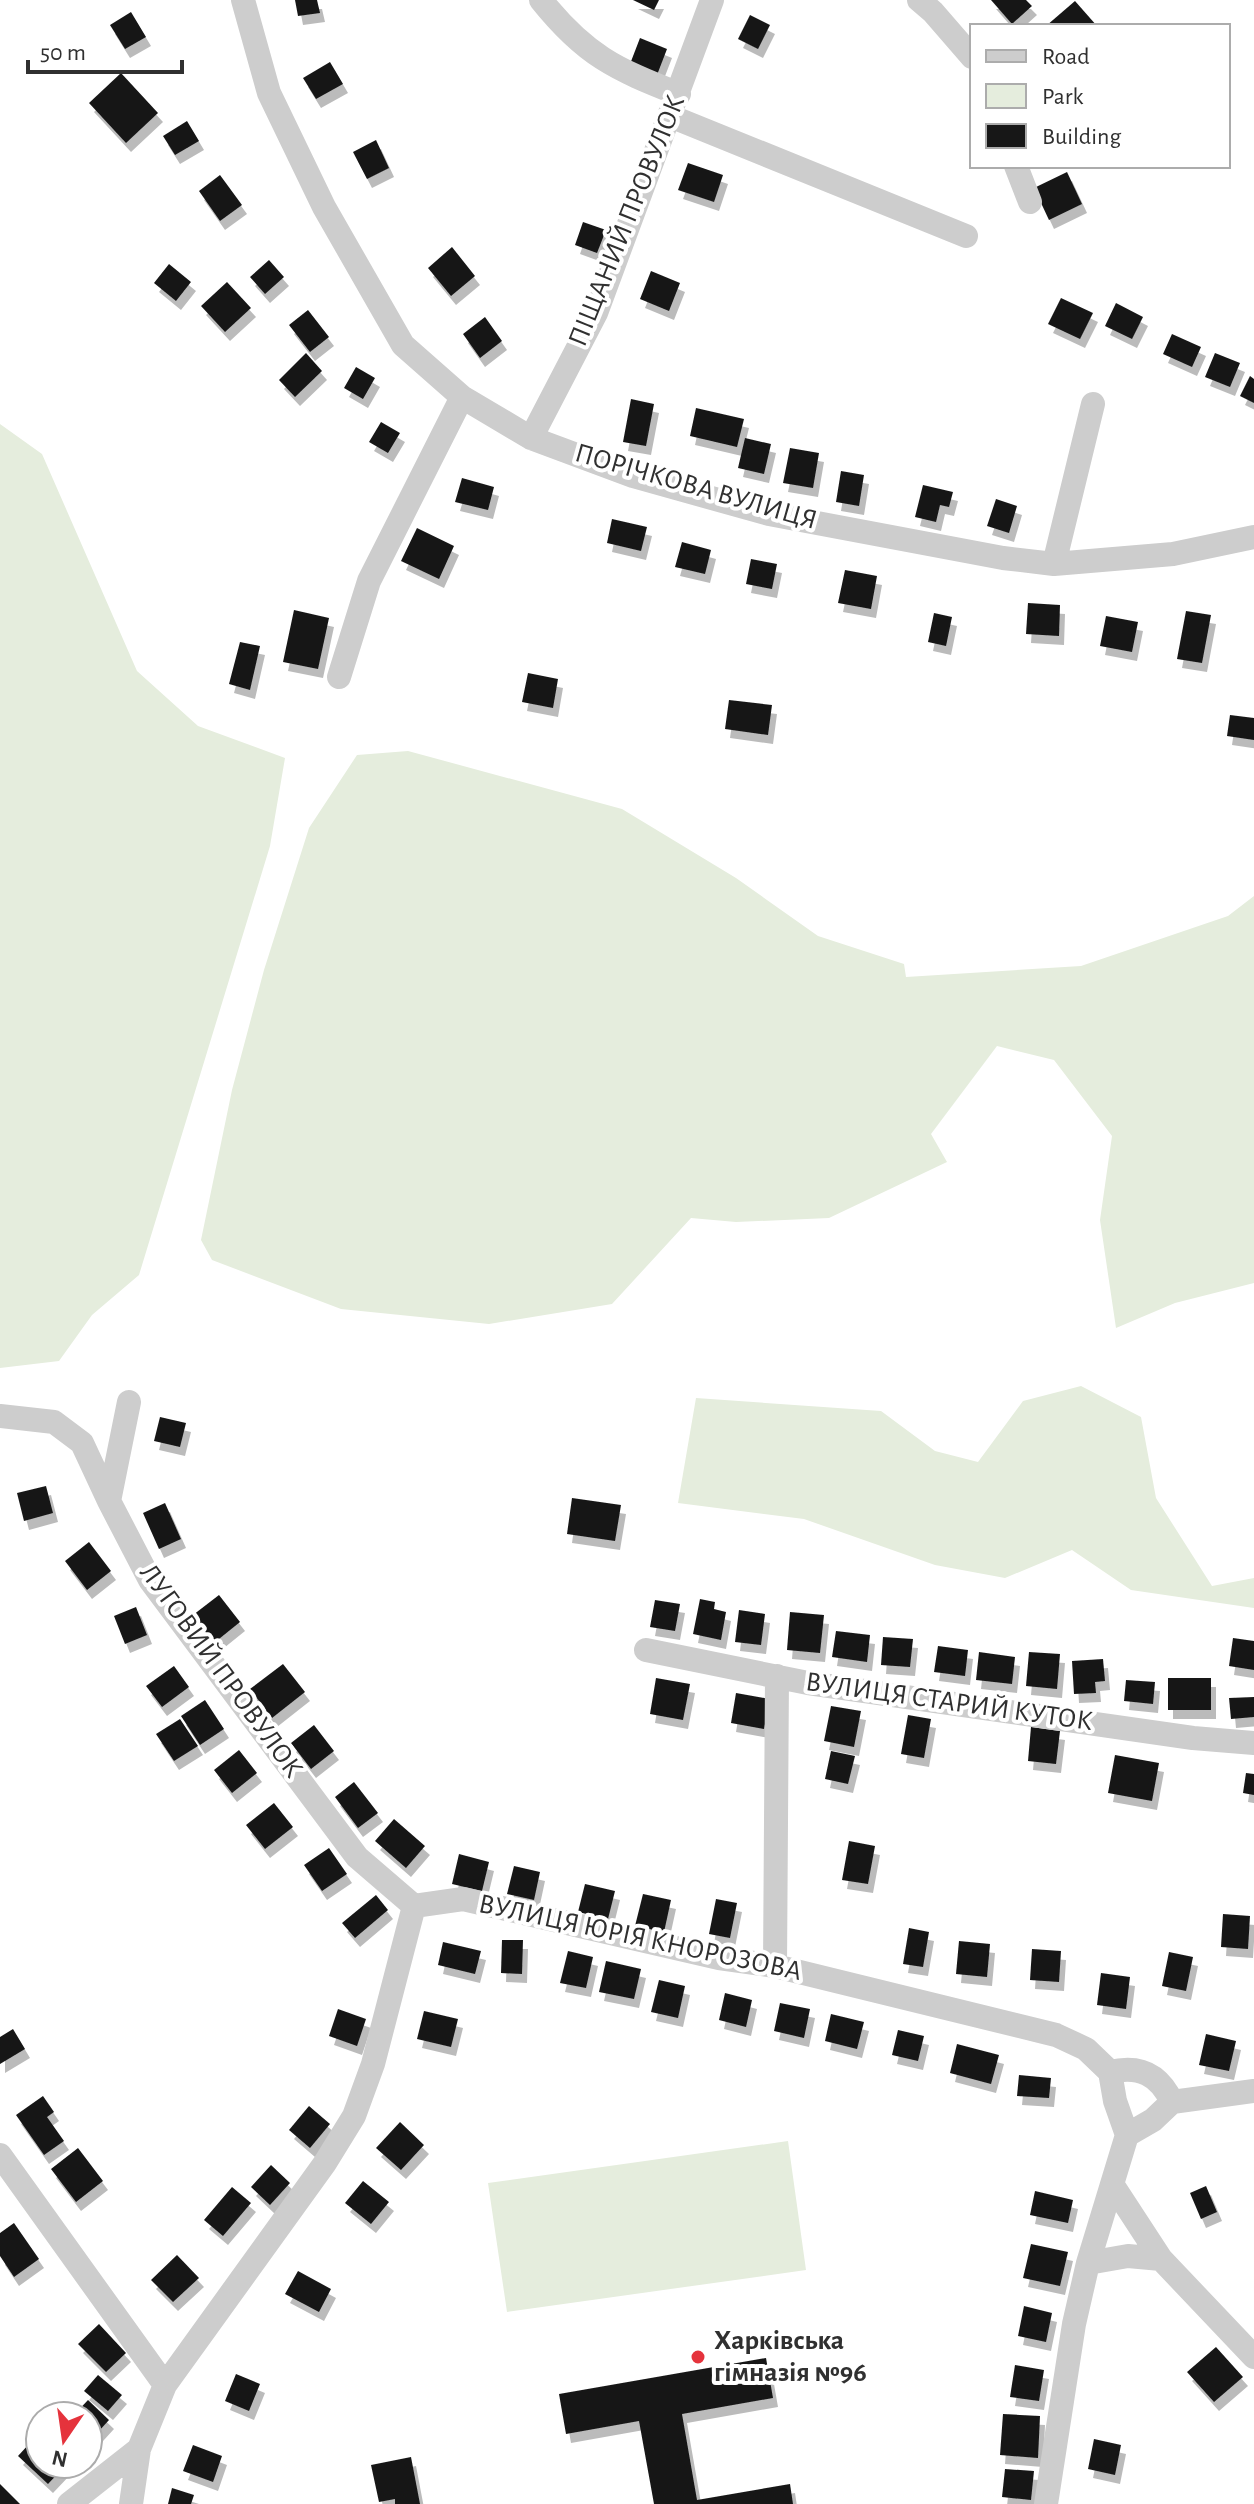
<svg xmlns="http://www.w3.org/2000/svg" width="1254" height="2504" viewBox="0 0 1254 2504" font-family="'Alegreya Sans',sans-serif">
	<defs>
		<filter id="shadow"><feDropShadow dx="5" dy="9" stdDeviation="0" flood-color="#0004"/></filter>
	</defs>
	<rect width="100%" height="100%" fill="#fff"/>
	<path fill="#e5eddd" d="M0,424L42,454L137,671L198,726L285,758L270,846L139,1275L92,1315L59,1361L0,1368Z
		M408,751L622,809L736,878L818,936L904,964L906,977L1081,966L1228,916L1254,896V1283L1175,1303L1116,1328L1100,1220L1112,1136L1054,1060L997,1046L931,1134L947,1162L829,1218L736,1222L691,1218L612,1304L489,1324L341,1309L212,1260L201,1240L232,1090L264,970L309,828L357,755Z
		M1081,1386L1141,1417L1156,1498L1212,1586L1254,1578V1608L1131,1590L1072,1550L1005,1578L935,1565L804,1519L678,1503L696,1398L881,1411L935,1451L978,1462L1023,1401Z
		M788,2141L806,2270L507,2312L488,2183Z"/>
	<path fill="#171717" filter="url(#shadow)" d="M295,0H317L320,13L298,16Z
		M633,0H659L654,10Z
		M991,0H1026L1032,6L1012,24Z
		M1075,1L1097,26H1046Z
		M131,12L146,37L125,49L110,25Z
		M750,15L770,25L758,49L738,39Z
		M640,38L667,49L657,75L630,64Z
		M330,62L343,84L316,99L303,78Z
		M121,73L158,113L126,143L89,103Z
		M187,121L199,141L175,155L163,136Z
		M376,140L389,168L367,179L353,152Z
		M688,163L723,175L714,202L678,190Z
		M1067,172L1082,204L1049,220L1034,188Z
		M220,175L242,205L220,221L199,191Z
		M583,222L606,230L597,253L575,245Z
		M452,247L475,276L451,296L428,268Z
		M269,260L284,277L265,294L250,277Z
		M169,264L191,282L176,301L154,283Z
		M651,271L680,283L669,311L640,299Z
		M227,282L251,308L225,332L201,306Z
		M1061,298L1093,313L1080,339L1048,324Z
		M1116,303L1143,317L1132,339L1105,326Z
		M308,310L329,337L310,352L289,325Z
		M485,317L502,341L480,358L463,334Z
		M1172,334L1201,347L1192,367L1163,354Z
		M306,353L322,371L295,397L279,380Z
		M1215,353L1240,363L1230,387L1205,377Z
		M356,367L375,378L363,399L344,388Z
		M1250,376L1254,379V403L1240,396Z
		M631,399L654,404L646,446L623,442Z
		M696,408L744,419L737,447L690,436Z
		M381,422L400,433L388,453L369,442Z
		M745,438L771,444L764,474L738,468Z
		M790,448L819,453L813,488L783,483Z
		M841,471L864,475L859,506L836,502Z
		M462,478L494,487L488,510L455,502Z
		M923,485L953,492L949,507L940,505L936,522L915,517Z
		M996,499L1017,506L1009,533L987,526Z
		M612,519L647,527L641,551L607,543Z
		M417,528L454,546L439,579L401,561Z
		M682,542L711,550L705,574L675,567Z
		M751,559L777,564L772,589L746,584Z
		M845,570L877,576L871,609L838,603Z
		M1028,603L1060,605L1059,636L1026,634Z
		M294,610L329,618L318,669L283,662Z
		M1186,611L1211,615L1202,663L1177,659Z
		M934,613L952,617L946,646L928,642Z
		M1106,616L1138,622L1132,652L1100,646Z
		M240,642L260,646L250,690L229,684Z
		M528,673L558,679L553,708L522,702Z
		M729,700L772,705L768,735L725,729Z
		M1230,715L1254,718V740L1227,736Z
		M160,1417L186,1423L180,1447L154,1441Z
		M46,1486L53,1513L24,1521L17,1493Z
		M572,1498L621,1505L615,1541L567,1534Z
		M165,1503L181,1539L159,1549L143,1513Z
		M89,1542L111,1571L87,1590L65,1561Z
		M219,1595L240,1622L214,1643L193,1615Z
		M700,1599L715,1602L714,1609L726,1612L721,1640L693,1634Z
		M655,1600L680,1604L675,1631L650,1627Z
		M136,1607L147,1635L125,1644L114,1616Z
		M739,1610L765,1614L761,1645L735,1642Z
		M790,1612L824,1615L820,1653L787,1650Z
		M836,1631L870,1635L867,1662L832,1657Z
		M883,1637L913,1639L910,1667L881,1665Z
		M1233,1638L1254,1641V1670L1229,1666Z
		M938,1646L968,1650L965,1676L934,1672Z
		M979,1652L1015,1657L1012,1684L976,1680Z
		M1029,1652L1060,1654L1057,1689L1026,1686Z
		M1103,1659L1105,1681L1095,1682L1096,1693L1074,1694L1072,1661Z
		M283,1664L305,1692L272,1718L250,1689Z
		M174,1666L189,1687L162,1707L146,1686Z
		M656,1678L690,1684L683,1720L650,1714Z
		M1168,1678H1211V1710H1168Z
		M1126,1680L1155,1682L1153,1704L1124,1701Z
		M736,1693L770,1699L764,1729L731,1723Z
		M1254,1697V1717L1231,1719L1229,1698Z
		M205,1700L224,1729L200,1745L181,1716Z
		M831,1706L861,1711L854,1747L824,1741Z
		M908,1715L931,1719L924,1758L901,1754Z
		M180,1719L198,1746L174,1761L156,1734Z
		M314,1725L334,1751L311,1769L291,1743Z
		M1031,1727L1060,1731L1056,1764L1028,1761Z
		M239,1750L257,1773L232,1793L214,1770Z
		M831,1751L855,1756L848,1784L825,1779Z
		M1115,1755L1159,1763L1152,1801L1108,1793Z
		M1246,1773L1254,1774V1795L1243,1793Z
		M354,1782L378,1813L358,1828L335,1797Z
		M274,1803L293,1827L265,1849L246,1825Z
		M394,1819L425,1846L406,1868L375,1841Z
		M849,1841L875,1846L868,1884L842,1880Z
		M329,1848L347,1874L322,1891L304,1865Z
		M459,1854L489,1862L482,1891L452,1884Z
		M514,1866L540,1872L534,1900L507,1894Z
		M585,1884L615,1891L608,1919L578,1912Z
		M643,1894L671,1900L664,1932L635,1926Z
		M376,1895L388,1910L355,1938L342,1923Z
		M716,1899L737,1903L730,1938L709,1934Z
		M1223,1914L1250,1916L1248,1949L1221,1947Z
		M909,1928L929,1932L923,1967L903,1964Z
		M502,1940H523L522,1974L501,1973Z
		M959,1941L990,1944L987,1977L956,1974Z
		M443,1942L481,1951L475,1974L438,1965Z
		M1032,1949L1061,1951L1059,1982L1030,1980Z
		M568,1951L593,1957L586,1988L560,1983Z
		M1169,1952L1193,1957L1186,1991L1162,1986Z
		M606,1961L641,1969L634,1999L599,1992Z
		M1101,1973L1130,1977L1126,2009L1097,2005Z
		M659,1980L685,1986L678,2018L651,2012Z
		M725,1993L752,2000L746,2027L719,2020Z
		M780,2003L810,2009L804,2038L774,2031Z
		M338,2009L366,2019L357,2046L329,2036Z
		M424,2011L458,2019L451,2047L417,2039Z
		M831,2014L864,2022L857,2049L825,2041Z
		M13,2029L25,2049L0,2064V2037Z
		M898,2030L924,2036L918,2061L892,2055Z
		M1206,2034L1236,2041L1229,2071L1199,2065Z
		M957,2044L999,2055L991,2084L950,2073Z
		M1019,2075L1051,2078L1049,2098L1017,2096Z
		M43,2096L54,2112L47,2117L64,2141L44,2155L16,2115Z
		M309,2106L330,2124L310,2148L289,2130Z
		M400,2122L424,2145L401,2170L376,2148Z
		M78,2148L103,2181L76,2202L51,2169Z
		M271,2165L290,2183L270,2205L251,2187Z
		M363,2181L389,2202L371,2224L345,2203Z
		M1206,2186L1217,2212L1201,2219L1190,2193Z
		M232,2187L251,2203L223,2236L204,2220Z
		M1035,2191L1073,2200L1068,2223L1030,2215Z
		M14,2223L39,2259L14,2277L0,2256V2233Z
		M1031,2244L1068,2252L1060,2286L1023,2278Z
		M177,2255L199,2278L173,2302L151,2280Z
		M298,2271L331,2289L319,2312L285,2294Z
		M1024,2306L1052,2313L1046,2342L1018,2336Z
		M99,2324L126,2353L106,2372L78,2344Z
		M1216,2347L1243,2377L1214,2402L1187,2372Z
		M766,2358L773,2398L682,2414L697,2500L790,2484L793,2504H654L639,2421L566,2434L559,2394Z
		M1015,2365L1044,2370L1039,2401L1010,2397Z
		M236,2374L260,2384L249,2411L225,2401Z
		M98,2375L122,2395L108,2411L84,2391Z
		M88,2400L109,2420L88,2443V2416H73Z
		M1003,2414L1040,2416L1038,2458L1000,2455Z
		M40,2432V2464H67L48,2484L18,2456Z
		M1094,2439L1121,2445L1115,2475L1088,2469Z
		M193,2445L222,2456L213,2482L183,2471Z
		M411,2457L420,2504H395V2499L379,2502L371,2465Z
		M1005,2469L1034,2471L1031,2500L1002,2497Z
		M0,2484L20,2504H0Z
		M172,2488L194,2495L191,2504H168Z"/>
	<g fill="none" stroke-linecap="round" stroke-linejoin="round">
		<path stroke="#cdcdcd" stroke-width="24" d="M243,0L269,93L324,207L403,345L462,397L531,438L633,476L769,514L1003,558L1054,564L1173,554L1254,537
			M541,0C585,55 615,69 679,94
			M919,0L933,12L972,57
			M670,116L966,236
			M1016,166L1030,202
			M531,438L596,313L712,0
			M1054,564L1093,404
			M339,677L369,581L462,397
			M129,1402L109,1501L150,1580L357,1857L414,1906
			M0,1416L54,1422L82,1443L109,1501
			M646,1650L808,1683L1193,1738L1254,1743
			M775,1966L777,1676
			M1110,2072C1139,2065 1159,2074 1172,2102
			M1127,2135L1153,2120L1172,2102L1254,2091
			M0,2155L165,2385
			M1112,2184L1161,2259L1254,2357
			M1088,2263L1128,2256L1161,2259
			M69,2504L139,2449L165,2385L325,2163L354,2116L373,2064L414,1906L463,1899L719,1958L775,1966L1056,2035L1086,2049L1110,2072L1115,2101L1127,2135
			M131,2504L139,2449
			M1046,2504L1074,2324L1088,2263L1127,2135"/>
	</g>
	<circle fill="#e5333c" stroke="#fff" stroke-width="3" cx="698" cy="2357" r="8"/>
	<g text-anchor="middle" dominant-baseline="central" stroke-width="8" stroke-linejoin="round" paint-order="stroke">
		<g font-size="28" fill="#303030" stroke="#fff">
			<text transform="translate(627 221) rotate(-68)">ПІЩАНИЙ ПРОВУЛОК</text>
			<text transform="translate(696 487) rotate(16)">ПОРІЧКОВА ВУЛИЦЯ</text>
			<text transform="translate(221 1671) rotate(54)">ЛУГОВИЙ ПРОВУЛОК</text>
			<text transform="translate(949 1702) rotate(8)">ВУЛИЦЯ СТАРИЙ КУТОК</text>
			<text transform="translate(640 1938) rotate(12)">ВУЛИЦЯ ЮРІЯ КНОРОЗОВА</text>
		</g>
		<g font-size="28" font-weight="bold" fill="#303030" stroke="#fff" text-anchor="start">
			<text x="714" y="2341">Харківська<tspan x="714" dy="32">гімназія №96</tspan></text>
		</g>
	</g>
	<rect x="970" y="24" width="260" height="144" fill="#ffffff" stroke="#acacac" stroke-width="2"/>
	<rect x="986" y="50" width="40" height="12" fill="#cdcdcd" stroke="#acacac" stroke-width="2"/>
	<text x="1042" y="64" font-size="24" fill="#303030">Road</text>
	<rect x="986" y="84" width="40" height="24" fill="#e5eddd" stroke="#acacac" stroke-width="2"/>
	<text x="1042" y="104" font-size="24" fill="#303030">Park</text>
	<rect x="986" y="124" width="40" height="24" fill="#171717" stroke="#acacac" stroke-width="2"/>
	<text x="1042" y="144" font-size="24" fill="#303030">Building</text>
	<g transform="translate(64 2440) rotate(193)"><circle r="38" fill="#ffffff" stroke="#acacac" stroke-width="2"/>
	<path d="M0-6L14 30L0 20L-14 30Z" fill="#e5333c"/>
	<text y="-12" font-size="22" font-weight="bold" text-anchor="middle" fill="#303030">N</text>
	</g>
	<path d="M28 60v12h154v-12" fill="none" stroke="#303030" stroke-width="4"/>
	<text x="40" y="60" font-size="24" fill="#303030" stroke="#ffffff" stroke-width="6" paint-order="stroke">50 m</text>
</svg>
